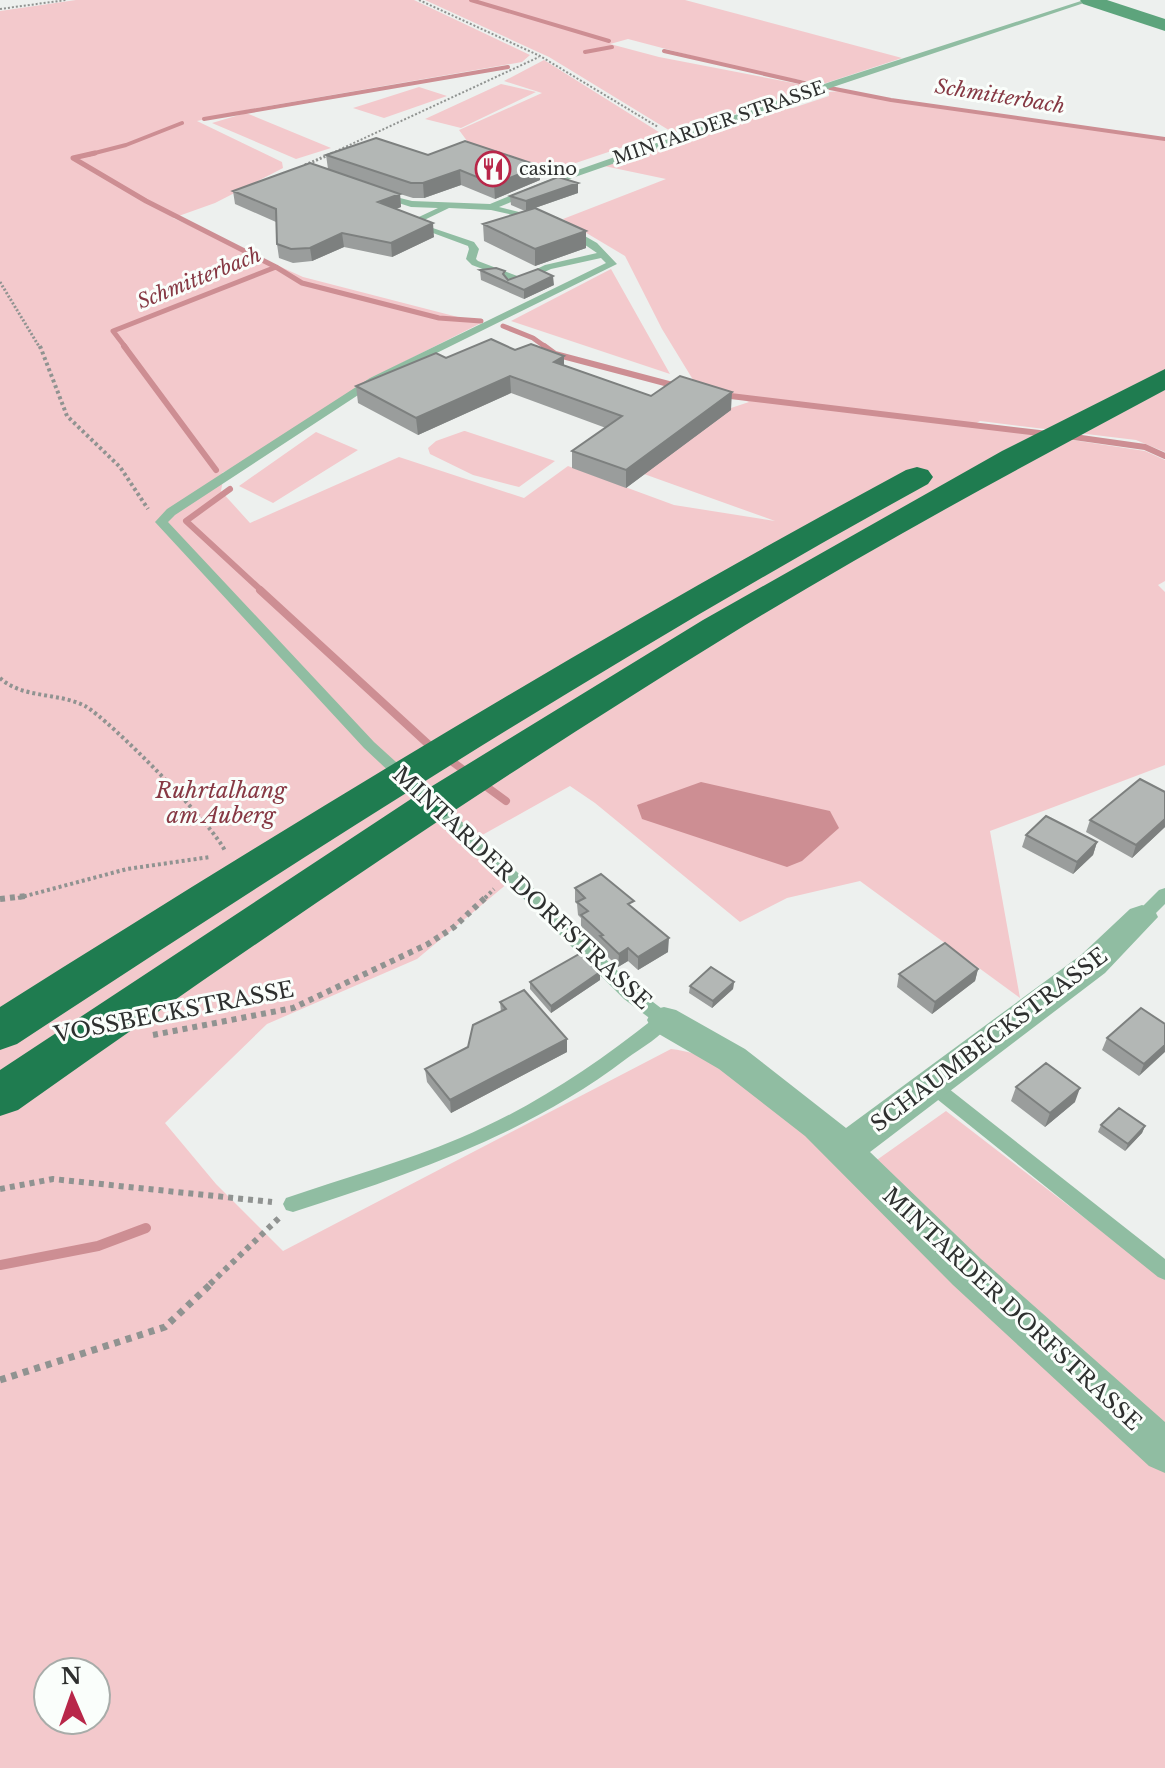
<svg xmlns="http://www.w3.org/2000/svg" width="1165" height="1768" viewBox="0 0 1165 1768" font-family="'Libre Baskerville',serif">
	<rect width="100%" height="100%" fill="#edf0ee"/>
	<path fill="#f3c9cc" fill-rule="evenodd" d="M76,0H414L530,55L522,62L251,109L197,121L282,162L283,168L215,203L173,218L303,277L481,323L374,377L262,452L222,473L224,474L221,491L250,523L399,457L524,498L568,466L674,505L775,521L644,474L731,408L749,402L695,383L662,329L625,256L563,219L666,179L604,166L768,109L793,108L829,96V92L840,91L1165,140V452L1136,440L980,421L973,425L1145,451L1165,460V581L1158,585L1165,592V765L990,831L1020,998L860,881L787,898L740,922L595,803L570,786L468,843L508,883L417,959L267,1024L165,1123L216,1184L283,1251L671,1049C740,1056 806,1130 857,1174L946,1111L1165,1280V1768H0V11ZM48,1672H96V1720H48Z
		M425,0H685L902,58L823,84L750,71L628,39L610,44L659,57L814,87L681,132H672L549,57Z
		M544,60L662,134L543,174L473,149L459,130L542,93L504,81Z
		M501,84L536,92L461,128L425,119Z
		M419,87L447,96L384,118L353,108Z
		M246,113L331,148L296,159L212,123Z
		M611,269L670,374L511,321Z
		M464,431H465L555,461L519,487L473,475L430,454L428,448L436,441Z
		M316,432L358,450L273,503L239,486Z"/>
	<path fill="#cd8e93" d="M701,782L830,811L839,828L802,861L787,867L642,819L637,805Z"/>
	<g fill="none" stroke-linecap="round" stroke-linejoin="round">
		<path stroke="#cd8e93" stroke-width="4" d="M471,0L609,41
			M664,51L813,85
			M585,52L612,47
			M830,88L891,100L1165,139
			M204,119L508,67
			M87,155L126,145L182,123"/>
		<path stroke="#cd8e93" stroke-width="5" d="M95,153L73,158L146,201L276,267L113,331L126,348
			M276,267L302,283L439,318L481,321
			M503,326L533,338L547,348"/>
		<path stroke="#cd8e93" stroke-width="6" d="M124,346L216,470
			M544,346L555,354L680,387
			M722,395L1048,434
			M1067,436L1145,447L1165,456
			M230,489L186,521L263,592"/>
		<path stroke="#cd8e93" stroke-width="8" d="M260,590L428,744L506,801"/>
		<path stroke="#cd8e93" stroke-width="10" d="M0,1265L98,1246L146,1228"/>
		<path stroke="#909391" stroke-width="2" stroke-dasharray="2 2" stroke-linecap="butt" d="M419,0L540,56L658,127
			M0,9L66,0
			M328,155L539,57"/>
		<path stroke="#909391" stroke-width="3" stroke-dasharray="2 2" stroke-linecap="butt" d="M305,165L333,153
			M0,282L40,348"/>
		<path stroke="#909391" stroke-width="4" stroke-dasharray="3 3" stroke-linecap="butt" d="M40,346L67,416L120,467L148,509
			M0,678C23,699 58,692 85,706C110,720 215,827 225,851
			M18,898L127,869L210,857
			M485,898L494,889"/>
		<path stroke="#909391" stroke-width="6" stroke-dasharray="5 5" stroke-linecap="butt" d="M0,899L26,896
			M153,1035L293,1008L428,944L454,927L487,896
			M0,1189L53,1179L272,1202
			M210,1284L279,1218"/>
		<path stroke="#909391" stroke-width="7" stroke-dasharray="6 6" stroke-linecap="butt" d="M0,1380L165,1327L213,1282"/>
		<path fill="#90bda2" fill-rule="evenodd" d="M1084,0H1093L839,85L552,185L499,207L539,217V221L491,210L449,208L418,223L474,242L479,249L476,259L478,261L520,277L545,265L597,253L566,232L565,230L569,227L597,243L617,264L378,382L175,515L168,522L374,742L515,870L636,989L670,1015L673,1020C663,1036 641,1048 626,1059C526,1135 411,1174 293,1212L286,1210L283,1204L286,1198C344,1178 403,1162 460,1138C529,1109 593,1067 652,1020L624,999L503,878L364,748L155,522L167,509L370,378L606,263L601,258L551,269L523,282H517L472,265L466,259L469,249L468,246L406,223L438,208L411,207L380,197V193L412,201L490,204L546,181L833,81Z
			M1165,888V904L1148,921H1136L1134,917L1136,913L1159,890Z
			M933,1079L939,1081L1165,1259V1280L1158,1277L927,1091L924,1086L927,1081Z"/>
		<path fill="#90bda2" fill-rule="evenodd" d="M1142,905L1154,909L1158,917L1105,973L870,1152L981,1259L1165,1422V1473L1149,1466L953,1285L805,1136L719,1069L652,1030L647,1020L652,1010L664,1007L676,1010L745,1049L846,1128L1081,955L1130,909Z"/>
		<path fill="#5da47c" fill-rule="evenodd" d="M1080,0H1107L1165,19V31L1083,4Z"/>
		<path fill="#1f7c50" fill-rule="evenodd" d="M1165,369V390C1017,469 869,549 726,637C484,786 250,946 18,1110L0,1116V1070L411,799L703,620L1002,451Z
			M917,467L928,470L933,477L928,484C615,656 315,848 17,1044L0,1050V1007C297,820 596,637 906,470Z"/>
	</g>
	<path fill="#9a9d9c" d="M326,155H428L540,180L495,199L461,185L424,198H413L400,194L401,207L396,209L434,237L392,257L344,247L312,261L293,263L279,258L277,244L276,222L235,204L233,191L328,169Z
		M578,193L535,208L586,231V248L535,266L484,241L483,224L525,211L511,205L510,196Z
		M480,270L505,277L508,280L554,285L524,299L481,280Z
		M515,350L564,365L651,396L731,410L626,488L572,468V451L606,428L511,393L418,435L358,403L356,386L446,358Z
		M1165,792V827L1132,858L1086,832L1090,820Z
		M1026,835L1097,842L1093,855L1073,874L1022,847Z
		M575,888L633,908L668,952L638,970L628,961L618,967L600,949V946L581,928V918L578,915L577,904L575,902Z
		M978,969L975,981L932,1014L897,987L899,974Z
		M600,980L551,1013L530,989V982Z
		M734,982L733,989L712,1008L689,993L690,986Z
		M500,1002L567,1052L451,1113L427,1082L425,1069L468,1047L501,1012Z
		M1165,1024L1139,1076L1102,1050L1107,1038Z
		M1016,1087L1075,1102L1045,1127L1011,1101Z
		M1101,1125L1145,1126L1142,1133L1125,1151L1098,1132Z"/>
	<path fill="#7d807f" d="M540,166V180L495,199L494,184Z
		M460,170L461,185L424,198L423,183Z
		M578,183V193L526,211V201Z
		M400,194L401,207L379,215L378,202Z
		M433,223L434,237L392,257L391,243Z
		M586,231V248L535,266V249Z
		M342,233L344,247L312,261L310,248Z
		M553,276L554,285L524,299V290Z
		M564,356V373L554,362Z
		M510,376L511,393L418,435L416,418Z
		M732,392L731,410L626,488V470Z
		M1165,819V827L1132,858L1136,845Z
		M1097,842L1093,855L1073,874L1077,862Z
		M669,938L668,952L638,970V957Z
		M628,948V961L618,967L619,954Z
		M978,969L975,981L932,1014L935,1002Z
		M600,972V980L551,1013V1006Z
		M734,982L733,989L712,1008L713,1001Z
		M567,1039V1052L451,1113L450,1100Z
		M1165,1045V1052L1139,1076L1144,1064Z
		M1080,1088L1075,1102L1045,1127L1050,1113Z
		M1145,1126L1142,1133L1125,1151L1128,1144Z"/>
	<path fill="#b3b7b5" stroke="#7d807f" stroke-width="2" d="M376,138L428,155L465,141L540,166L494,184L460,170L423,183H411L326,155Z
		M310,163L400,194L378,202L433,223L391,243L342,233L310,248L291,249L277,244L276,209L233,191Z
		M558,177L578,183L526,201L510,196Z
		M535,208L586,231L535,249L483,224Z
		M496,268L505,271L503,274L508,280L538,269L553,276L524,290L480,270Z
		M491,339L515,350L531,344L564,356L554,362L651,396L680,376L732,392L626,470L572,451L622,416L510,376L416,418L356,386L436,353L446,358Z
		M1140,779L1165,792V819L1136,845L1090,820Z
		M1046,816L1097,842L1077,862L1026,835Z
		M601,874L634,901L628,904L669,938L638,957L628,948L619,954L600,936L603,935L581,915L588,911L577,902L585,898L575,888Z
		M945,943L978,969L935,1002L899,974Z
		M581,953L600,972L551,1006L530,982Z
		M711,967L734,982L713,1001L690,986Z
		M524,990L567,1039L450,1100L425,1069L468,1047L473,1025L506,1009L500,1002Z
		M1141,1008L1165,1024V1045L1144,1064L1107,1038Z
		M1046,1063L1080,1088L1050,1113L1016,1087Z
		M1119,1108L1145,1126L1128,1144L1101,1125Z"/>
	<defs>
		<g id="restaurant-ring" transform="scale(1.8)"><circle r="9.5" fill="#fafefb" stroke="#b82749" stroke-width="1.5"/><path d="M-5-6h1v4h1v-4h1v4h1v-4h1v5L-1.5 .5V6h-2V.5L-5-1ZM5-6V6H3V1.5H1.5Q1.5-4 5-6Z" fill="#b82749"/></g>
	</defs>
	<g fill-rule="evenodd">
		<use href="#restaurant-ring" x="493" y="169"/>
	</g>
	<g text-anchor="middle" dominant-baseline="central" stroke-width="6" stroke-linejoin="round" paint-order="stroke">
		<g font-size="18" fill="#2e302f" stroke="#fafefb">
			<text transform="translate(719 123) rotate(-19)">MINTARDER STRASSE</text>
		</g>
		<g font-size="18" fill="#2e302f" stroke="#fafefb" text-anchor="start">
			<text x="519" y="169">casino</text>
		</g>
		<g font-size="20" font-style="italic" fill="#863843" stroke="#fafefb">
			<text transform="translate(1000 96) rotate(9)">Schmitterbach</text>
			<text transform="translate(199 278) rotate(-22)">Schmitterbach</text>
		</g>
		<g font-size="22" font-style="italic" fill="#873944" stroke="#fafefb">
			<text x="221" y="790">Ruhrtalhang<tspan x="221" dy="25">am Auberg</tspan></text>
		</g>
		<g font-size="22" fill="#2e302f" stroke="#fafefb">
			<text transform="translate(522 888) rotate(43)">MINTARDER DORFSTRASSE</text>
			<text transform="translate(174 1012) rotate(-11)">VOSSBECKSTRASSE</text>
			<text transform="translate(989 1040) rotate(-37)">SCHAUMBECKSTRASSE</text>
			<text transform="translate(1012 1309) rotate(43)">MINTARDER DORFSTRASSE</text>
		</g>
	</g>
	<g transform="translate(72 1696) rotate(358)"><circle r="38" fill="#fafefb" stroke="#a8aca9" stroke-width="2"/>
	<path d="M0-6L14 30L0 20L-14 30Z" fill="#b82749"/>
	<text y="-12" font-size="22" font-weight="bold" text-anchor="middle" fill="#2e302f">N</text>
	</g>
</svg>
